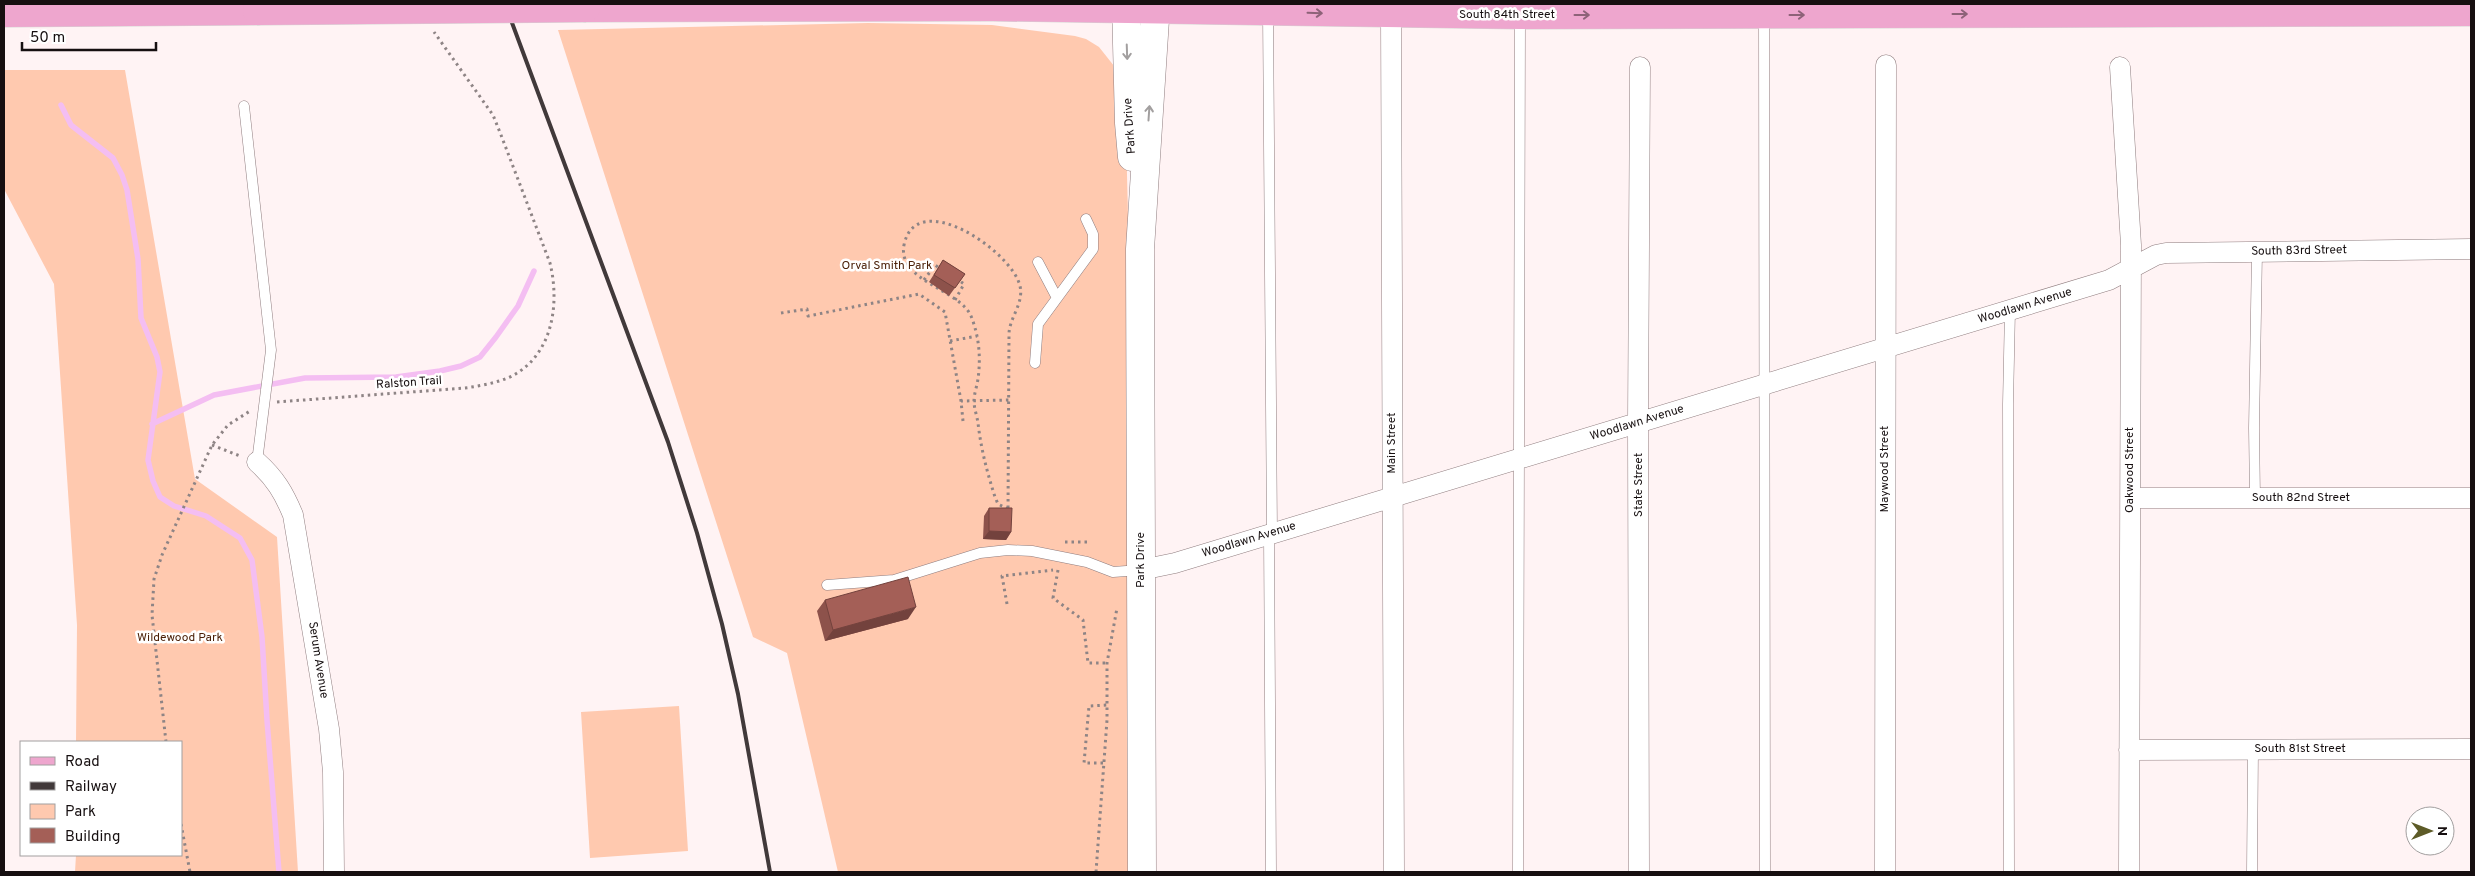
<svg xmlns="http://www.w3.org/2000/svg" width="2475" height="876" viewBox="0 0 2475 876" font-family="Overpass,sans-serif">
	<rect width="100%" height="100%" fill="#fff3f4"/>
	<path fill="#ffc9af" d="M868,23L992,25L1075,36L1086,39L1099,47L1122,76L1126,135L1130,294L1133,872H838L787,653L753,637L558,30Z
		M4,70H125L195,479L277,537L298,872H75L76,855H181V742H76L77,625L54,284L4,189Z
		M679,706L688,851L590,858L581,712Z"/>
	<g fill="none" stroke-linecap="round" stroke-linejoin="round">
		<path stroke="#f4bef2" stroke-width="5.5" d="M61,105L71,125L113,158L122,175L127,190L138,259L141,318L157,357L160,372L148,460L153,481L160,497L174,506L206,516L240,538L252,560L262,637L267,720L279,872
			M152,424L214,395L305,378L396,377L440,371L461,366L480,357L496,337L518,306L534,271"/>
		<g stroke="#8f7d7f" stroke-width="11">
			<path id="lane" d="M1268,12L1272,534
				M1764,16L1765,872
				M244,106L271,350L257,462
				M1038,262L1057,298
				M1035,363L1038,324L1093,249V234L1086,219
				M2255,498L2254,428L2257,252
				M1269,534L1271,872
				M827,585L894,580L980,553L1008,550L1032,551L1087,562L1113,572L1140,570
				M1518,872L1520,16
				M2009,872L2008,404L2010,310
				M2252,872L2253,749"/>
		</g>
		<g stroke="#8f7d7f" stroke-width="21">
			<path id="street" d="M1391,14L1394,872
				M2120,67L2131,245L2129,872
				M257,462C275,478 284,493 293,515L329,729L333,772L334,872
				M2131,498H2471
				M1141,570L1175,563L2109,280L2156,255L2166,253L2471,249
				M2129,750L2471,749
				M1639,872L1638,423L1640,67
				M1885,872L1886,65"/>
		</g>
		<g stroke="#8f7d7f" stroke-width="29">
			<path id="secondary" d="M1126,4L1129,123L1132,157
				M1142,872L1140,249L1156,4"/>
		</g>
		<g stroke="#d5d4d4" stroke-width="29">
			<path id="primary" d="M586,8L993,7L1520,15L2471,12
				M4,13L257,11"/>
		</g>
		<path stroke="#8e8485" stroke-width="3" stroke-dasharray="2.5 4" stroke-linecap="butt" d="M924,280L935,265L941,269
			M955,300L964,284L957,279
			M781,313L807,309L808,316L919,294L945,312L961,401
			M950,341L977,336
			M277,402L465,388C480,386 496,383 510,377C553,356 560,304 550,263L501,135L493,115L434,32
			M963,421L961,401L1009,400
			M212,445L240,456
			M1008,509L998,504L995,497C987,472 981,449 978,423C977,416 974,408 974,401C974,394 977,386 978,379C981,357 979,336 971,316C959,289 897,281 904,245C916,186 1012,251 1020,286C1024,303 1010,317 1009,333L1008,512
			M1065,542H1087
			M1058,570L1053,598L1083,620L1088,663H1107
			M1007,604L1002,576L1053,570
			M166,742L152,615L154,579L162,555L212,445L228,425L250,411
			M1103,763H1084L1089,706L1107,705
			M181,824L190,872
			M1096,872L1107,720V663L1117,608"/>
		<use href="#lane" stroke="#fff" stroke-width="10"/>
		<use href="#street" stroke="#fff" stroke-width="20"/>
		<use href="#secondary" stroke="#fff" stroke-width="28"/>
		<use href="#primary" stroke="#eea6ce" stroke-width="28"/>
		<path stroke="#41393a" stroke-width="4" d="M505,4L668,442L697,533L722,624L738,694L770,872"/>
		<g stroke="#d5d4d4" stroke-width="29" stroke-linecap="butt">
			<path id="primary-bridge" d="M257,11L586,8"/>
		</g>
		<use href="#primary-bridge" stroke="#eea6ce" stroke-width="28"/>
	</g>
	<path fill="#8d524b" d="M943,260L965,274L949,296L929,282Z
		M989,508L1011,532L1006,540L983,539L984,516Z
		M825,600L908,619L825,641L817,611Z"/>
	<path fill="#73423d" d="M989,531L1011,532L1006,540L983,539Z
		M916,607L908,619L825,641L833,630Z"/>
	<path fill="#a45f57" stroke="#73423d" d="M943,260L965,274L955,288L934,275Z
		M989,508H1012L1011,532L989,531Z
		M908,577L916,607L833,630L825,600Z"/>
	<defs><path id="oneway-shaft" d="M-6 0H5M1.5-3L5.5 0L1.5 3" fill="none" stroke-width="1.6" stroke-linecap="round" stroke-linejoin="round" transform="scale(1.25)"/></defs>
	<g stroke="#8d6278">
		<use href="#oneway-shaft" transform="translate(1315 13) rotate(2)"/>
		<use href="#oneway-shaft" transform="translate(1960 14)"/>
		<use href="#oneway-shaft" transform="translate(1582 15)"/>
		<use href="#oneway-shaft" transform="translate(1797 15)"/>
	</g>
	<g stroke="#a29f9f">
		<use href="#oneway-shaft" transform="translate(1127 52) rotate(88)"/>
		<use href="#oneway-shaft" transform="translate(1149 113) rotate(-86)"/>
	</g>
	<g text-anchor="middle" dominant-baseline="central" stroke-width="5" stroke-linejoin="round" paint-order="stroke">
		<g font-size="12" fill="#160f10" stroke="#fff">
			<text x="1507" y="15">South 84th Street</text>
			<text transform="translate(1130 126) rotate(-94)">Park Drive</text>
			<text transform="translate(2299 251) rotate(-1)">South 83rd Street</text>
			<text transform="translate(2025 306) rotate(-17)">Woodlawn Avenue</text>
			<text transform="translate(409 383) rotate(-4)">Ralston Trail</text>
			<text transform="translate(1637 423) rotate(-17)">Woodlawn Avenue</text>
			<text transform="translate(1392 443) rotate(-90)">Main Street</text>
			<text transform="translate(1885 469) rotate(-90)">Maywood Street</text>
			<text transform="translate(2130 470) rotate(-90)">Oakwood Street</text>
			<text transform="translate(1639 485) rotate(-90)">State Street</text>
			<text x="2301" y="498">South 82nd Street</text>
			<text transform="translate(1249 540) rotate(-17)">Woodlawn Avenue</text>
			<text transform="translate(1141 560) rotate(-90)">Park Drive</text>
			<text transform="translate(318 660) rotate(81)">Serum Avenue</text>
			<text x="2300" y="749">South 81st Street</text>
		</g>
		<g font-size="12" fill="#4c2109" stroke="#fff">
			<text x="887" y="266">Orval Smith Park</text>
			<text x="180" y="638">Wildewood Park</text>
		</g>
	</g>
	<rect width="2475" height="876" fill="none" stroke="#160f10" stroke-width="10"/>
	<rect x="20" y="741" width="162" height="115" fill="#ffffff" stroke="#a29f9f"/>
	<rect x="30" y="757" width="25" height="8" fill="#eea6ce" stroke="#a29f9f"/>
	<text x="65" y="766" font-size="15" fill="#160f10">Road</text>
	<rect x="30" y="782" width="25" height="8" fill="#41393a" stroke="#a29f9f"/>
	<text x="65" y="791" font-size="15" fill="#160f10">Railway</text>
	<rect x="30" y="804" width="25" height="15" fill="#ffc9af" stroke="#a29f9f"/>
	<text x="65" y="816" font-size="15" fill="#160f10">Park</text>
	<rect x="30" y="828" width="25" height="15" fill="#a45f57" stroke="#a29f9f"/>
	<text x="65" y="841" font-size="15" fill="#160f10">Building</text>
	<g transform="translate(2430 831) rotate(90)"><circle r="24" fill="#ffffff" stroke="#a29f9f"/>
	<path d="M0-4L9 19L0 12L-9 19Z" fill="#5d5b27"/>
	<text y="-8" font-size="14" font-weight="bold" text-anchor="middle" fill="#160f10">N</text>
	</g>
	<path d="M22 42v8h134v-8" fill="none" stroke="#160f10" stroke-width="2.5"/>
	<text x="30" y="42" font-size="15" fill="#160f10" stroke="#ffffff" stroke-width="4" paint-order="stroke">50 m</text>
</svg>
